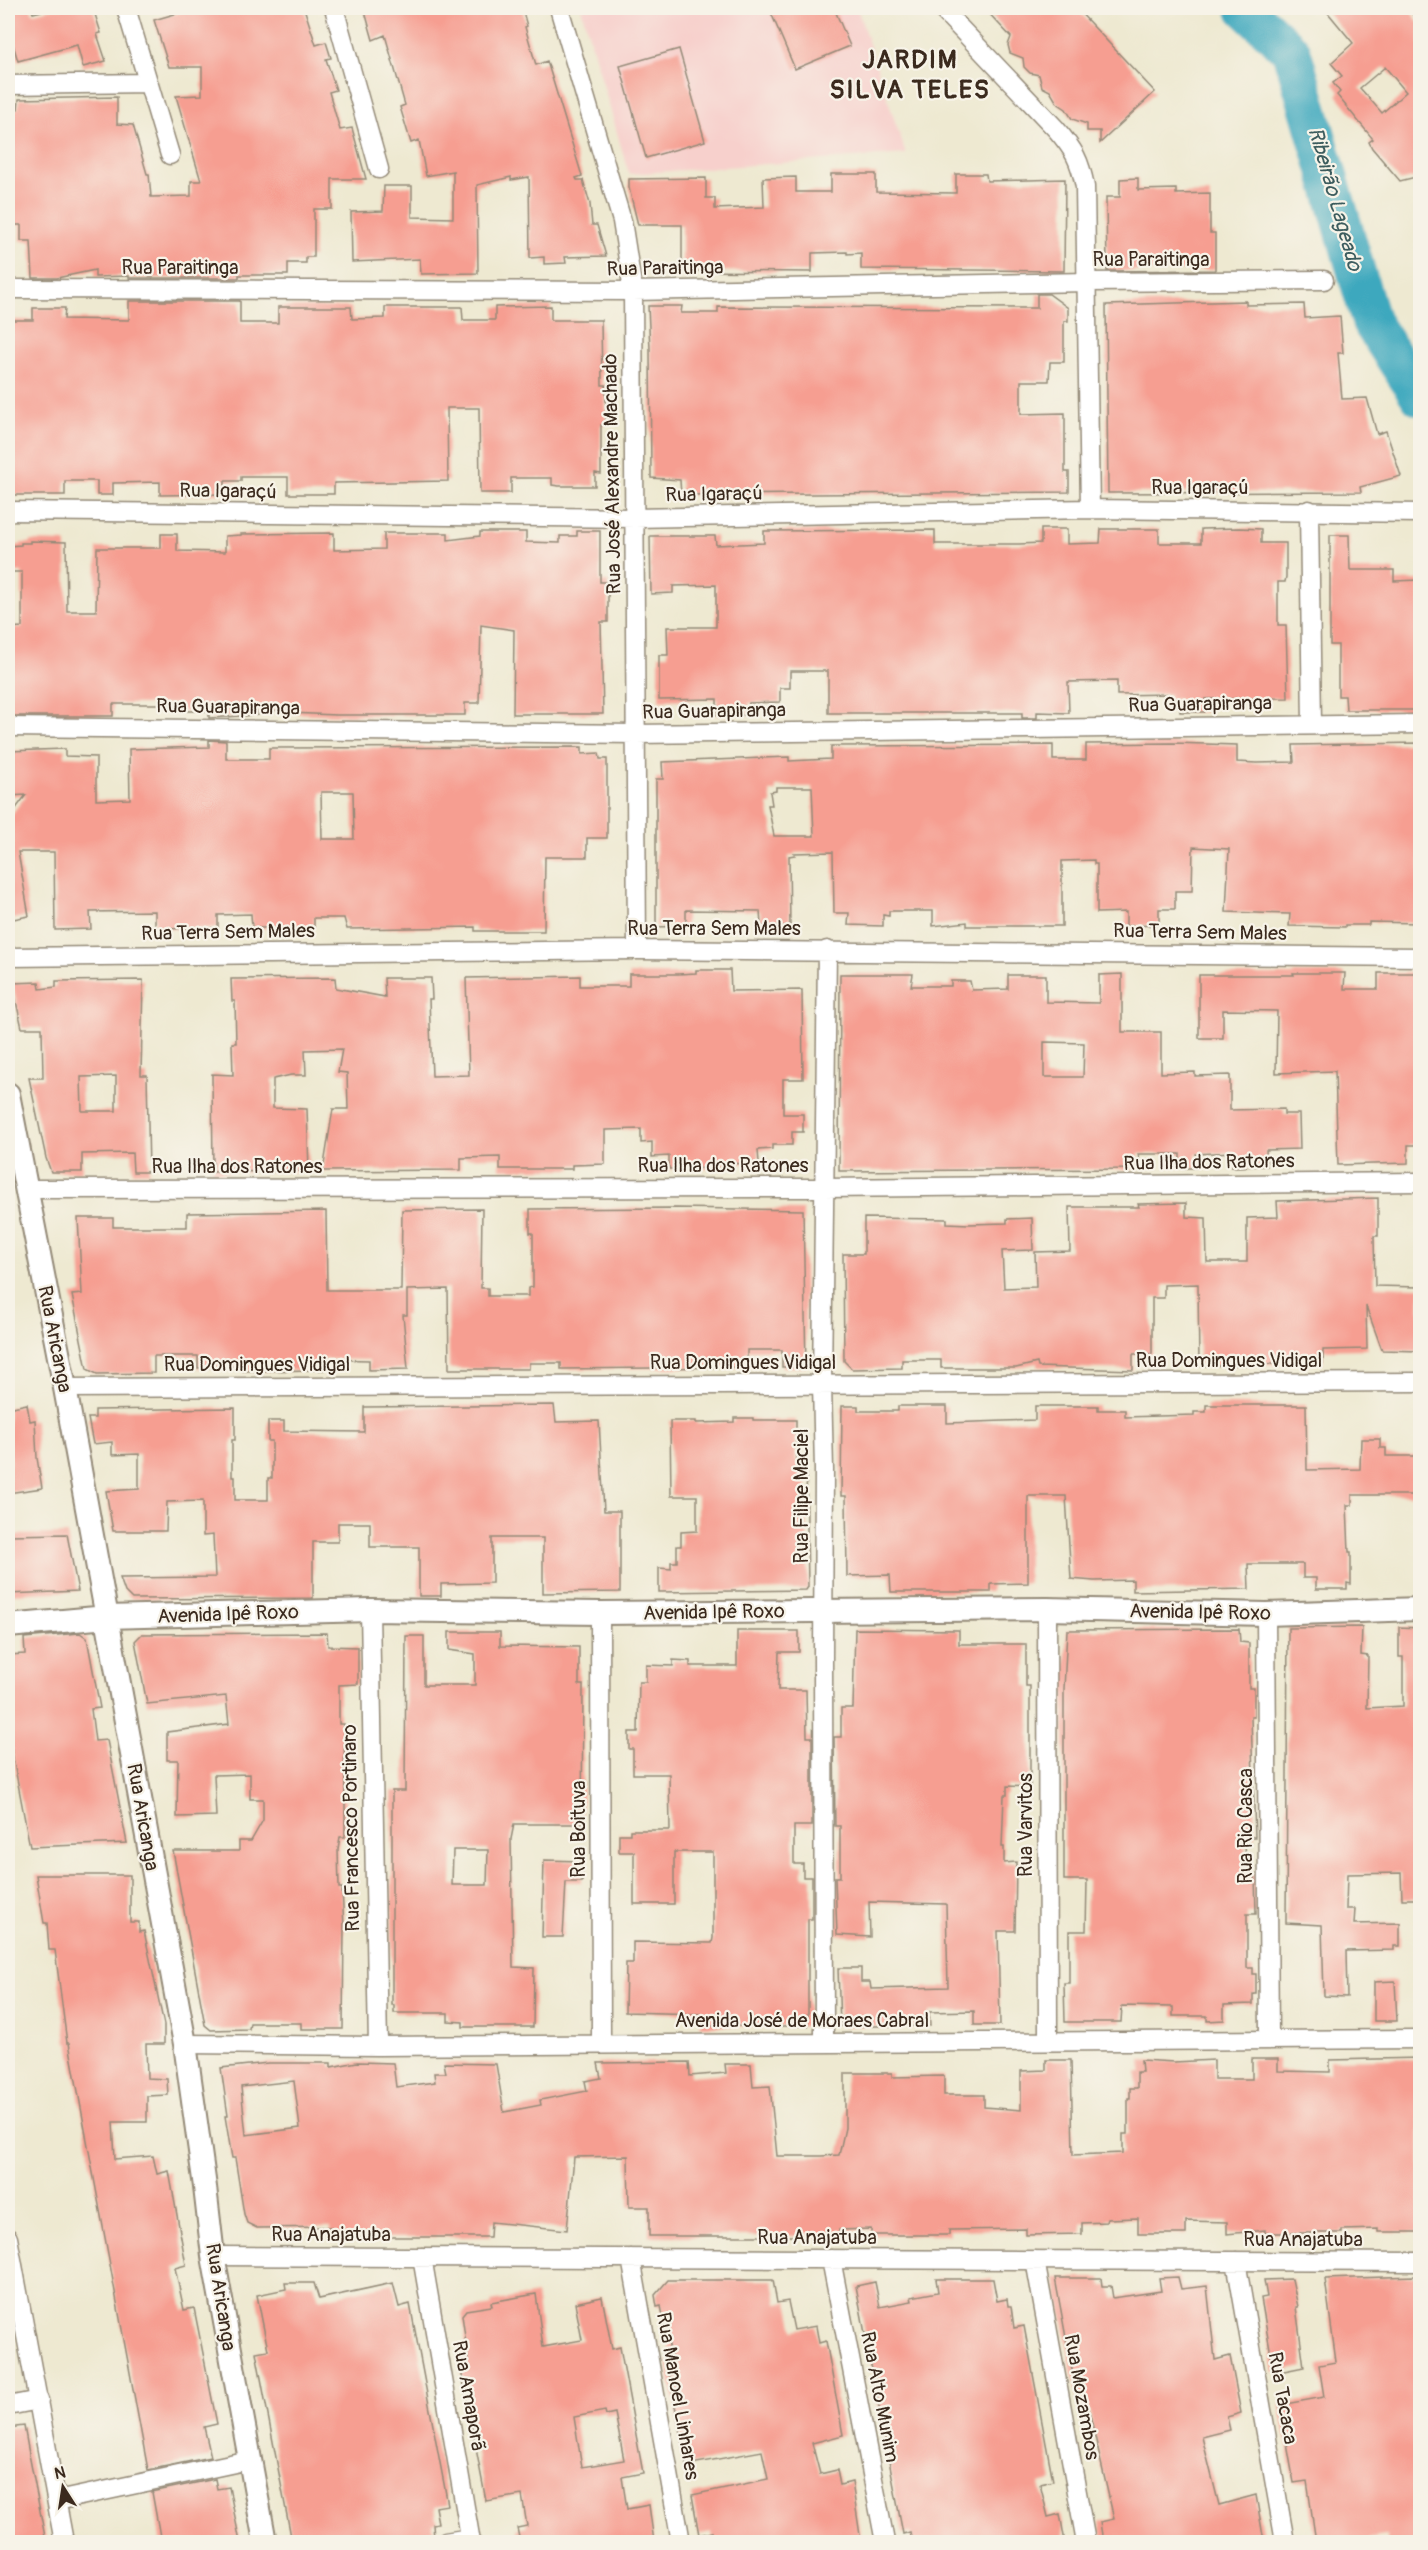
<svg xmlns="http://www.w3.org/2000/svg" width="1428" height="2550" viewBox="0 0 1428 2550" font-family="Pangolin,sans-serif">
	<rect width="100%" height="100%" fill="#f7f3e8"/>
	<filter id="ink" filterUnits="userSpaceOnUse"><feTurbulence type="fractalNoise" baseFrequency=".0167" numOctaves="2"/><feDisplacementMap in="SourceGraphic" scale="12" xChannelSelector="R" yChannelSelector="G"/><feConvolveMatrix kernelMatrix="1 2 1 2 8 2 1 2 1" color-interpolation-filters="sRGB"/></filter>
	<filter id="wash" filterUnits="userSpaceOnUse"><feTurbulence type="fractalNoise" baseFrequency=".008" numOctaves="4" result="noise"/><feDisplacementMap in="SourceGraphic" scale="24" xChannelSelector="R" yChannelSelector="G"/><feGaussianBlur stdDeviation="1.35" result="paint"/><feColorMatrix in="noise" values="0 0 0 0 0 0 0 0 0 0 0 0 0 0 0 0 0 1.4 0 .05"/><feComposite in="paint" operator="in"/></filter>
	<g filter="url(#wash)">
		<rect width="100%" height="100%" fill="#eee9d1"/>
		<path fill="#f7d0cc" d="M581,8H857L906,154L629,174Z"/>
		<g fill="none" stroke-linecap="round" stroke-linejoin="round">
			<path stroke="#3ea8be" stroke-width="39" d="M1245,8L1292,52L1371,322L1420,397"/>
		</g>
		<g id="blocks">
			<path fill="#f69e91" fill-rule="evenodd" d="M8,8H31L33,13L54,8H93L101,33L97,34L106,61L83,67L77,45L18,61L8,28Z
				M195,8H304L316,45L326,42L331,58L326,59L336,90L329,92L340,130L352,128L366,179H332V209H314V257H306V263H288V275H239V278H129V276L95,277V270L57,278H33L31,241H21V225H8V108L18,109L19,99L117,97V124L133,125L147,174H149L151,197L191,196V181H201L176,96L202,95V67H169L154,20Z
				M364,8H522L527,26L525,27L536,65L547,61L582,176L576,178L577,180H583L590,204L592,225H597L606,256L565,257L566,263L544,264V257L530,258L529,177L511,180V177L477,185L478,273L421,274L420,259L352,262L351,212L383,211L384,186H412V217L453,218V171L426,176L419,140L411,143L400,107L405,105L385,35L373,40Z
				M769,8H834L850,46L795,69Z
				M984,8H1076L1155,92L1100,143V131H1087V124L1072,119L1066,109L1057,103L1050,91L1042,87L1039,75L1030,73L1024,67L1023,58L1010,53L1008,45L1011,37Z
				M1324,8H1408L1420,24V176L1400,181L1372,148L1369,142L1373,139L1337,95L1340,92L1333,83L1342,76L1331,63L1353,43ZM1385,67L1406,92L1382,113L1360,88Z
				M679,49L705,141L646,158L620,66Z
				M831,174H876V192L956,193V174H986L987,181L1065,179L1064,271L861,269V253L847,254V252L812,253V272L685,271V264H682V225H638L629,188V179L706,178V198H715V209L764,207L763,178L796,177V192H831Z
				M1138,178V190L1176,189V194L1210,193V233H1215V270L1107,271L1106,197H1120V179Z
				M1037,294H1049L1068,308V321H1064V362H1050L1049,381H1021V414L1065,413V472H1069V492L681,495L680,480L651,478L650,349L648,306H682L681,313H718V307L1037,308Z
				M129,301H240V323H278V307H351L352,319L385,318V307H462L463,320H495V307L551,306V320H601L602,385H606V425H601V474L595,473V486H559L552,485V478H511V493H480L479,408H447L448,481L334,483V494H288V477H241V481H225V494L160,495V482L113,483V495H97V481H65V495H12V465H8V320H33V308H65L64,319L129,320Z
				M1246,301V305L1304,304L1305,318L1340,316L1343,353H1338L1342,399L1367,398L1377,434L1386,431L1401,476L1360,487L1361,492L1108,493L1106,305Z
				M1239,528L1261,529V543H1286V577L1285,582H1278V625H1286L1288,698L1205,699V712H1180V699H1169V694L1117,695V681L1068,682L1069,713L1037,712V718H1022V713H828V671H790V688H780V702L749,703L748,715H717V699L659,700V655H668L667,627H716V585L673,586V593L651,594L650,536H715L716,545L764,543V531L935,530V544H1019L1041,543V529H1067V544L1100,543L1101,529H1159V543H1201V529Z
				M577,531H600V582H608V622H601L603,714H513L514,630L481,625L479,703H465V715H336L290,713V710L258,711V715L209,718V711H179V704H113V716H8V628L22,627V572H8V546L21,545V543H30V541L66,542L67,611H96L97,548H161V534H177V551L225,552V536L241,535V534L334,533V550L384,549V533H448V540L480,536V532H526V542L560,543V536H577Z
				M1330,535H1349L1350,570H1394V581L1420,580V710H1346L1345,696H1338V645H1330Z
				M209,740L226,741V759H269V748L582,747V754L599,753L600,759H607V838H587V857H545L544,931H475V927L347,929L344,918H314V930H284V928H252L251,914L218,915V928L155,929V911L90,912L91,929L55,930L54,852H18L29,916L8,920V819L26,795L8,796V751L65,749V756L96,757V800L130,799L129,749L209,747ZM321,792H353L354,839H322Z
				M1173,743L1237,745V762L1257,763L1294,762L1293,745L1420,743V923L1369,922V925H1345V927L1289,926L1290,914L1226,912L1229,849L1193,847L1192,891H1175V909H1159V925L1126,926V912L1097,913V864H1094V860L1062,861V926H967V922L933,926V911H889V916L883,915V926L848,925L849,913H834L833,852L794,853L795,855L789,856L790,926H761L760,911L686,910V926L656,927V779H663L662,762L789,757V761L831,759V746L1053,745V760H1086V744ZM776,787H812L814,836H774L768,805H772L770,792L776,791Z
				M696,970H730L731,991L802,990L803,1079H783V1114H803V1132H792V1145H772V1149L758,1150L759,1163L717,1164V1168L669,1169V1156L652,1157V1142L641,1143V1129L605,1130V1164L572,1165V1169H500V1157L461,1158V1170L323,1171L333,1109H348L347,1073L338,1072L342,1049L305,1050L306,1075H291L273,1079V1108L307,1109L309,1171L213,1172L212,1074L233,1075L232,1043H236L235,1001H232L231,979L335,978L336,988L385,997L384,978H431L432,999H429L432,1076L469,1075L466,978L580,976V986H629V974H678L696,973Z
				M1293,973H1345L1344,989H1378V973H1420V1145H1408V1163L1338,1165L1335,1071L1276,1073L1277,1011L1223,1010V1038H1199V975H1294Z
				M840,974H913L911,986H951V981H970L972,990L1008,989V975H1046V1002L1099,1003V975L1122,974V1032H1161V1073L1195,1072V1076L1230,1075V1110L1284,1109V1114H1299L1300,1149L1266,1150L1267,1166L1232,1167V1152L1196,1154V1168H1180V1154H1138L1141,1169L839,1171ZM1044,1042L1084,1043L1083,1077H1044Z
				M143,980L141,1075H147L149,1172H133L132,1153L82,1154V1172H51L46,1158L29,1078H43L42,1028H22L12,983L39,982L40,989L56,987V981ZM116,1076V1111H82L81,1077Z
				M1378,1198V1236H1374L1375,1286L1420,1287V1351L1382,1350L1366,1306L1367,1349L1323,1350V1363L1199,1366L1198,1284L1164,1285V1298H1152V1354H1133V1370L1038,1367L1037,1363L1016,1368H941V1360H902V1368L852,1369L844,1361L843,1254H864V1218L947,1219V1223L969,1224L1007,1223V1219L1032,1218L1033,1250L1002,1251L1004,1288L1036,1287L1035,1252L1070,1251L1069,1207H1139L1138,1204L1186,1203V1217L1206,1218L1207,1262H1247V1218L1278,1217L1277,1201Z
				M676,1208L803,1210L806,1367H782V1350H747V1367L561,1369V1363H529V1369H449L448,1289L407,1290V1315H403L408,1369L369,1370V1360L324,1359V1370L243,1371V1366L198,1368V1356H154V1373L97,1374L87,1369L72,1295L82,1294L78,1218H113V1227H187V1213L326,1211L327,1290H401L402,1210L482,1209L481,1288H488V1296H528V1288L533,1287V1233H530V1209Z
				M27,1404L30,1421L35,1420L37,1458L42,1488L8,1493V1464H11L8,1445V1408Z
				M554,1405L556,1422L599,1421L604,1511H620V1592L543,1593V1538H492V1583L441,1584V1596H419V1547H370V1523H338V1542H313V1598L132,1599L125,1592L120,1578L215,1577L213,1535L203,1536V1501L167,1502L166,1531H113L106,1491L139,1489V1454L112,1455V1442L93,1444L88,1418H95V1410L235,1408V1440H232V1477H235V1500H268V1478H272V1441H268V1421H284V1431L364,1432V1407Z
				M1206,1405H1306L1307,1470L1360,1469L1361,1439H1380V1448H1386V1456H1420V1495H1352V1505H1347L1349,1552H1351V1584L1347,1583V1589H1316V1578H1303V1564H1248L1249,1589L1133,1591V1580L1094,1581L1071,1579L1066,1496H1028V1583L991,1584V1592H891L890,1575L847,1576L846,1496H841L842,1406H858V1411H898V1406H947V1423L1035,1420V1406H1098V1410H1125V1417L1194,1415V1412H1206Z
				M734,1418H753V1420H796V1460H806L808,1587L806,1590L659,1592V1568L671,1569V1562H677V1546H681V1532L697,1531V1496H671L670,1421H696V1423L734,1422Z
				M67,1534L78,1591L8,1594V1535Z
				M1362,1627L1361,1655L1368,1656L1367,1708L1403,1706V1657H1399V1627L1420,1628V1899H1402L1401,1873L1347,1874L1346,1909H1355L1354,1924L1400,1923V1946H1394V1950L1346,1951L1347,1997L1324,1996L1322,1925L1286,1923L1288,1628Z
				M855,1629L959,1630V1644H1026V1686H1030V1787L1007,1786V1795H1004L1002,1847H1004V1863L1016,1862L1015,1931H998L1000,2025H974V2011L929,2012L930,2026H840L838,1968H861V1982H870L871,1989L948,1987L946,1904L869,1902L870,1937L837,1935L835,1877H840V1826H835L834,1737H841V1708H853Z
				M1239,1629L1240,1642L1249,1643V1688H1254V1717H1251L1255,1837H1245L1246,1876L1255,1875L1256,1914H1247V1968H1253V1974H1256V1994H1253V2004L1224,2005V2020L1207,2021V2016H1173V2007L1122,2006L1121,2022H1065L1064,1983H1069V1931H1086L1087,1880H1064V1689L1067,1630Z
				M737,1631H799V1652H779L778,1690H806L807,1737H812V1826H794V1864H803V1877H812V1919H808V2026H700L701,2014L625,2012L626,1963H633V1942L712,1943L713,1938V1852H674V1904H634V1852H619V1834H630V1830H670L669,1774H633V1749H629V1732H638L639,1682H646V1665L673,1666V1660L690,1661V1666H737Z
				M449,1632H500V1646L579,1647V1685H583L582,1824H514L511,1839L513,1967L534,1968L533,2027H463V2022L448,2021V2013H394V2005H392V1791H405L406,1636H424V1685H475V1654L449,1650ZM453,1850H488L487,1885H452Z
				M80,1633L87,1638L100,1708L91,1709L95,1741L107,1740L127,1843L30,1847L8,1731V1655L25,1654L24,1638Z
				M327,1633L328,1646L358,1647V1684L339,1685V1724H344L345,1803V1837H340L338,1849L339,1888H342L344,1927L343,2029H301V2023H250L249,2029L211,2030L205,2025L173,1851H239V1841H251L263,1820V1799H250V1774L214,1775L216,1816L177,1817L178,1760H167V1732L229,1724L226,1696L147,1704L135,1641L142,1634Z
				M544,1860L582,1861V1882H566L563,1937H542Z
				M36,1875H130V1922H139V1932L144,1931L164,2025V2044H146L147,2078L167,2079L168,2095L147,2096V2122H113L115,2159L153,2156L157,2174L169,2171L186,2265L175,2268L184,2310L194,2308L217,2424L204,2427L211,2457L148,2470L69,2043H67L55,1950H49L47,1923H44Z
				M1395,1981L1397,2021H1374V1982Z
				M1420,2058V2232H1378V2229L1342,2230V2233H1265V2230L1227,2234V2222L1186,2221V2234H1138V2218L1107,2219L1106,2222L1082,2223V2234L1026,2235V2229L949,2230V2235H871V2229L839,2230V2236H649V2207H629L628,2156L574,2157L567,2230L491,2222L490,2237H330L331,2227L257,2228L247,2223L244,2214L235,2158H232L225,2116H228L221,2068L268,2063H331V2067L357,2062L393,2063L396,2087L435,2082L434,2073H446L444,2063L496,2064L504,2112L541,2105L540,2100L587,2091L585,2081L601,2078L598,2063L689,2062L690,2076L726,2073L725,2064H751L753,2087L770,2086L777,2156H821L839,2155L845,2128V2073H892V2077L944,2076V2095H984V2107L1021,2110V2071L1046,2070V2060H1071L1073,2155L1123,2153V2134H1128V2098H1130V2088H1137V2072H1142L1141,2060L1174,2062L1214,2060V2079H1252V2059H1278V2071L1330,2072V2060ZM294,2081L300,2128L246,2135L241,2087Z
				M1415,2276L1419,2302L1420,2301V2542H1386V2536L1352,2542H1316L1307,2481L1294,2483L1280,2405L1324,2397L1319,2365L1336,2362L1325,2279Z
				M1178,2277L1181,2289L1207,2286L1215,2360L1230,2356L1241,2413L1227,2417L1230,2430L1202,2437L1219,2505L1256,2495L1264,2542H1103L1100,2522L1114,2519L1088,2406L1079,2408L1055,2278H1101L1102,2286H1111L1113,2298L1161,2291L1159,2278Z
				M936,2279H993L997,2301L1007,2299L1008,2306H1011L1014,2328L1024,2326L1053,2481L1040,2484L1048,2517L1060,2514L1065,2542H912L910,2532L903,2534L856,2286L875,2282L880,2307L912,2301L911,2297L938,2292Z
				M1292,2279L1298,2307H1296L1304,2367L1274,2373L1261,2298L1267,2297L1264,2280Z
				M668,2280H773L777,2303L788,2301L794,2330L816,2326L819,2343L826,2341L843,2435L812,2443L820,2474L837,2470L840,2485L852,2482L861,2542H713L712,2532L699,2535L692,2495L768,2479L762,2451L686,2465L667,2362L672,2361L661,2306L657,2307L655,2295Z
				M285,2283H314L319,2299L393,2283L399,2307L410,2304L448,2505L435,2507L438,2523L433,2524L434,2539L418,2542H292L256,2352L268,2350L257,2295L286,2289Z
				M536,2294L543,2347L582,2340L575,2303L602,2297L612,2349L620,2347L643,2473L622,2477L627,2509L649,2505L654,2542H520L517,2528L527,2526L522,2495L486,2501L461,2370L460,2361L468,2359L462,2315L466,2310L492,2306L491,2302ZM605,2411L606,2415L615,2413L624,2460L582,2467L574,2417Z
				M24,2426L29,2454L46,2542H8V2428Z
				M215,2479L217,2489L229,2487L240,2542H161L152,2492Z"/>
		</g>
	</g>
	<g filter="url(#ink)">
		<use href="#blocks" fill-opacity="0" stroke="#948a78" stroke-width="1.5"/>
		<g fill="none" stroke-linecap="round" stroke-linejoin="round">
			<g stroke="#948a78" stroke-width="21">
				<path id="minor" d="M126,8L170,155
					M334,8L379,169
					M559,8L622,221L633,291L637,950
					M941,8L1056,129C1074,150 1080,160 1085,187L1090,509
					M8,85L148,83
					M8,289L633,291L1088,282L1324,280
					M1309,510L1312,725
					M8,511L635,518L1090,509L1420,513
					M8,727L636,734L1420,724
					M8,957L637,950L1420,957
					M26,1189L824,1188L1420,1182
					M65,1388L1420,1382
					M1047,1609L1048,2041
					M370,1610L378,2046
					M600,1613L601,2044
					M1266,1614L1269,2038
					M824,2042L823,1658L824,1470L822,1384L827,950
					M185,2044L378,2046L1420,2039
					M8,2238L64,2542
					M213,2256L1420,2262
					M422,2257L471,2542
					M631,2258L681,2542
					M831,2259L885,2542
					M1035,2260L1086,2542
					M1236,2261L1285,2542
					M8,2406L39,2400
					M57,2501L249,2460
					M445,2542L470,2538"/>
			</g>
			<g stroke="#948a78" stroke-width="26">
				<path id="tertiary" d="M8,1094L65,1388L185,2044L205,2187L213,2256L265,2542
					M8,1626L107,1617L370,1610L600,1613L1047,1609L1266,1614L1420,1609"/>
			</g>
			<use href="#minor" stroke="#fff" stroke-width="18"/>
			<use href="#tertiary" stroke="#fff" stroke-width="22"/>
		</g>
	</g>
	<g text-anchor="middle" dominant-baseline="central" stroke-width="4.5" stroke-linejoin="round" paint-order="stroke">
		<g font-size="20" fill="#3b2a1e" stroke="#f7f3e8">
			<text x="1151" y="259">Rua Paraitinga</text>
			<text x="180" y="267">Rua Paraitinga</text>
			<text transform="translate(665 268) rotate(-1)">Rua Paraitinga</text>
			<text transform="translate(612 474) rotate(-91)">Rua José Alexandre Machado</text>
			<text x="1200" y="487">Rua Igaraçú</text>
			<text transform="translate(228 491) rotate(1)">Rua Igaraçú</text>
			<text transform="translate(714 494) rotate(-1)">Rua Igaraçú</text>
			<text transform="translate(1200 704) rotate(-1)">Rua Guarapiranga</text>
			<text transform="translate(228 707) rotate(1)">Rua Guarapiranga</text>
			<text transform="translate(714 711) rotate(-1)">Rua Guarapiranga</text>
			<text x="714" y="928">Rua Terra Sem Males</text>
			<text transform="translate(228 932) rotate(-1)">Rua Terra Sem Males</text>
			<text transform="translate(1200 932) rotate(1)">Rua Terra Sem Males</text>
			<text transform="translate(1209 1162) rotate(-1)">Rua Ilha dos Ratones</text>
			<text x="723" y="1165">Rua Ilha dos Ratones</text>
			<text x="237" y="1166">Rua Ilha dos Ratones</text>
			<text transform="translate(55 1339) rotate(79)">Rua Aricanga</text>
			<text x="1229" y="1360">Rua Domingues Vidigal</text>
			<text x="743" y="1362">Rua Domingues Vidigal</text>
			<text x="257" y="1364">Rua Domingues Vidigal</text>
			<text transform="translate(801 1496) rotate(-90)">Rua Filipe Maciel</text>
			<text transform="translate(714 1612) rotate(-1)">Avenida Ipê Roxo</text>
			<text transform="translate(1200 1612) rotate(1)">Avenida Ipê Roxo</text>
			<text transform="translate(228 1614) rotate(-2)">Avenida Ipê Roxo</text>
			<text transform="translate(143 1817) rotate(80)">Rua Aricanga</text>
			<text transform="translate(1025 1825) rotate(-90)">Rua Varvitos</text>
			<text transform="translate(1245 1826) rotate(-90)">Rua Rio Casca</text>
			<text transform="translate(351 1828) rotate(-91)">Rua Francesco Portinaro</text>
			<text transform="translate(578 1829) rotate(-90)">Rua Boituva</text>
			<text x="802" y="2020">Avenida José de Moraes Cabral</text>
			<text x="331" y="2234">Rua Anajatuba</text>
			<text x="817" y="2237">Rua Anajatuba</text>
			<text x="1303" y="2239">Rua Anajatuba</text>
			<text transform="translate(221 2297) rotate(81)">Rua Aricanga</text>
			<text transform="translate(469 2396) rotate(80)">Rua Amaporã</text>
			<text transform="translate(678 2396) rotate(80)">Rua Manoel Linhares</text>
			<text transform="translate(880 2397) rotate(79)">Rua Alto Munim</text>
			<text transform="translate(1082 2397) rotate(80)">Rua Mozambos</text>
			<text transform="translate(1283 2398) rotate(80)">Rua Tacaca</text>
		</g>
		<g font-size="21" font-style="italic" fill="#3c5c5e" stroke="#f7f3e8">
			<text transform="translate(1335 199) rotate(74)">Ribeirão Lageado</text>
		</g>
		<g font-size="26" font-weight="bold" letter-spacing="1.5" fill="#3b2a1e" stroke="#f7f3e8">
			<text x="910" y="60">JARDIM<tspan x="910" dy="30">SILVA TELES</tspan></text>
		</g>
	</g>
	<rect width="1428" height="2550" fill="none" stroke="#f7f3e8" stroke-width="30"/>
	<g transform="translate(63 2487) rotate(348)" stroke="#f7f3e8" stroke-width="4.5" paint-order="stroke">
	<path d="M0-4.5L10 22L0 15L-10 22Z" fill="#3b2a1e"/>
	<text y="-9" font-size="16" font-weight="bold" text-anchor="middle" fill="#3b2a1e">N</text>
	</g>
</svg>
